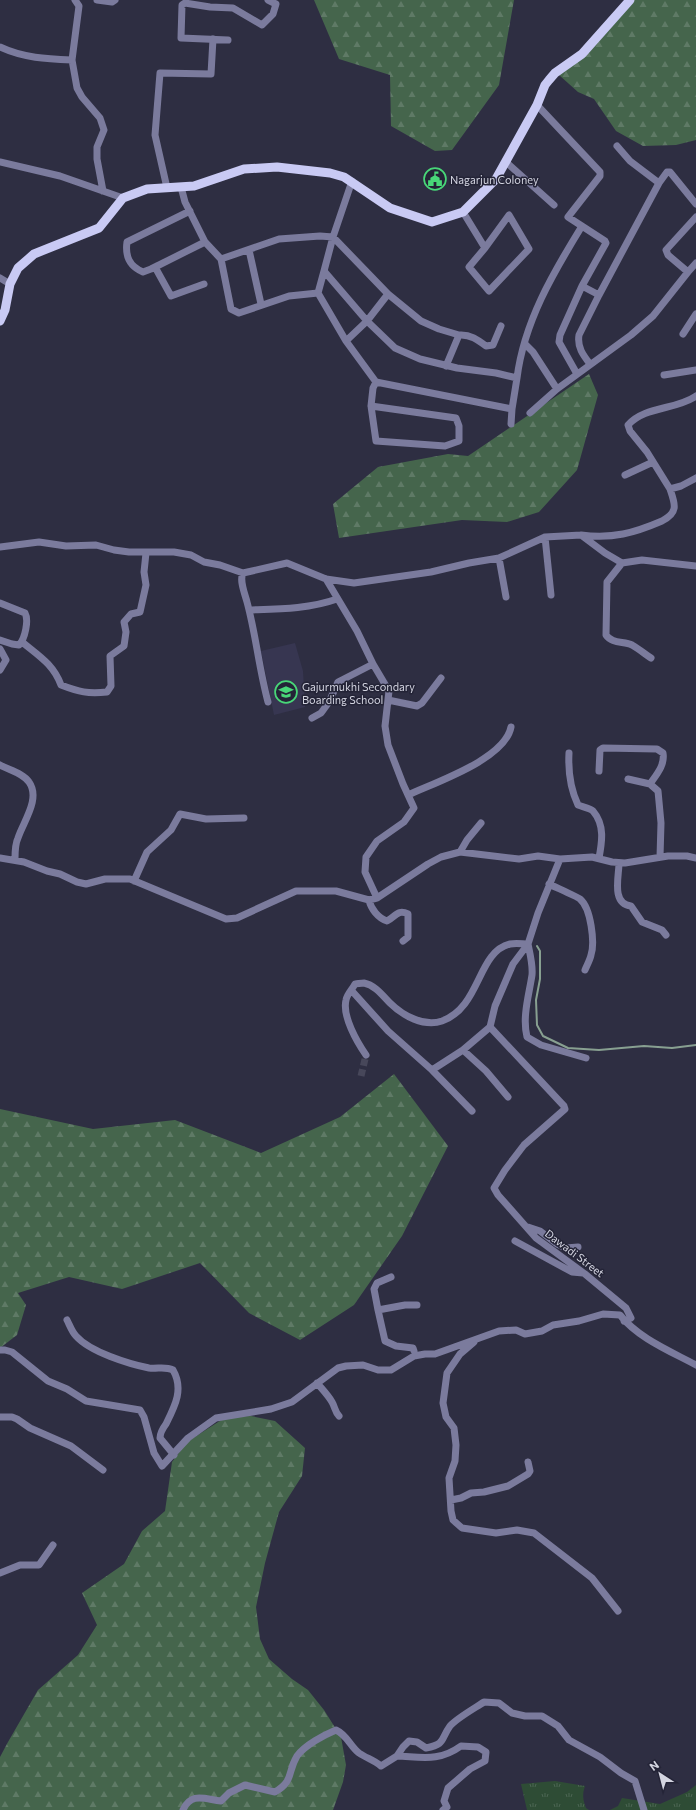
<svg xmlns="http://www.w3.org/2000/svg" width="696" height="1810" viewBox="0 0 696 1810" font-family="Commissioner,sans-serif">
	<defs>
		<pattern id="grass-tufts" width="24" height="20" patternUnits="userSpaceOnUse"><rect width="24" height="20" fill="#2e4c35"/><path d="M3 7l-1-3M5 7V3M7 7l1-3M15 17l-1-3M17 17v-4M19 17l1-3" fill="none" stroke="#4b6552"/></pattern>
		<pattern id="forest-firs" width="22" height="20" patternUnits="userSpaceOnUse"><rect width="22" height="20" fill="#45654c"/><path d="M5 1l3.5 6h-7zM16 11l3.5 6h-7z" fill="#5f7a66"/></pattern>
	</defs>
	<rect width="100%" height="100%" fill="#2e2e42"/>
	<path fill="#373651" d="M295,643L303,671L305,707L274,715L261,651Z"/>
	<path fill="url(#grass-tufts)" d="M555,1781L585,1786C582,1794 583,1800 586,1808L589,1810H527L521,1784Z
		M696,1785V1810H610L618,1806L622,1798L660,1804L687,1792Z"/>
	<path fill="url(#forest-firs)" d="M314,0H514L499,85L452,150L435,151L391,126L390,75L339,59Z
		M634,0H696V140L676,145L643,146L616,131L594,99L578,92L559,75Z
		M589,374L598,395L577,470L539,512L507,522L462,520L339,538L333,504L378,467L448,454L468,456Z
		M394,1074L448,1146L402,1236L354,1305L300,1340L249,1313L200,1263L122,1289L69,1277L18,1293L26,1305L17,1335L0,1348V1109L93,1129L175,1120L261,1153L340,1117Z
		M251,1416L275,1421L305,1448L302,1476L279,1512L265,1563L256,1607L260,1639L269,1659L292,1679L308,1690L324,1710L341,1737L346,1765L343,1782L333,1810H0V1757L8,1742L38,1690L78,1655L97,1625L82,1593L124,1564L142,1531L165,1511L172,1462L187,1442L226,1417Z"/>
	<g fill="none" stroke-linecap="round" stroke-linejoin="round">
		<path stroke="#88a091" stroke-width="2" d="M537,946L540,951V979L536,1000L537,1025L543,1036L568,1048L599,1050L644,1046L672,1048L696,1045"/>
		<path stroke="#47475a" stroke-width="7" stroke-dasharray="7 3.5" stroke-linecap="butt" d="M361,1076L366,1055"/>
		<path stroke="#7b7b9d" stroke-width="7" d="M75,0L79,6L72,60L77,88L82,97L100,118L104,130L97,147V159L103,191
			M97,0L112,2L115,0
			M228,40L181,38L182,5L185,3L210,7L233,8L262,25L273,14L276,4L268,0
			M0,47C23,58 47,59 72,60
			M537,105L600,172V176L568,217L605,241L606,243L582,286
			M0,162L60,176L123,198
			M506,162L554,205
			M659,183L667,172H670L696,204
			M181,187L185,202L205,242L221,259L279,239L320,236L333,237L388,294
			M167,188L155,135L160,73L211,74L213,39
			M190,211L127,242C125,256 129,266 143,272L151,269L205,242
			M463,212L485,248L469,267L489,291L529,249L509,215L485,248
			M696,217L666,250L668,255L688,272L696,263
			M249,250L261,304
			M221,259L231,309L239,313L289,296L318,293
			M155,267L171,296L204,284
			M324,271L333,237L352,181
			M0,278L10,284
			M683,334L696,314
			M459,335C470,334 478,340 486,346L493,345L501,326
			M346,341L318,293L324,271L367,321L388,294L421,321L439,329L459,335L446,366
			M525,344L533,352L557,389
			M590,364C583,355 577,347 579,335L599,295
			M577,374L559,342L560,335L582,286L599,295L659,183L630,161L617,146
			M664,375L696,370
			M371,406L376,441L445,446L459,441V426L456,418L371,406L373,388L376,382
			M512,409L517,378
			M530,413L557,389L631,335L653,316L688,272
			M511,424L512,409L376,382L346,341L367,321L395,348L420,359L457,368L496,373L517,378C524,322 553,273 582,226
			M625,475L653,462
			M696,478L681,486L670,489C675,504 679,512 662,521C634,533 613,539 581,535L605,553L622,563L642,560L696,566
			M670,489L647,452L630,431L628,425C645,406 676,410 696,396
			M545,537L551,595
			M0,547L39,542L66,546L96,545L114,550L129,552H174L191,555L204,562L220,565L243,573L287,563L326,579L354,583L431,572L469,563L499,558L545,537L581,535
			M499,558L506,597
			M622,563L607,582L606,635C612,644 624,641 632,645C639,649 645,654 651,658
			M243,573C239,580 245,594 247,602C256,635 259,669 268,702
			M326,579L357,631L373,664L389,691L385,726L388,745L403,784L414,808L404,822L377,841L366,857L365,872L377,898
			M0,603L25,613C29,620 25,639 19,645L12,644L0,640
			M249,610C278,609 309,609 337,599
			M22,642C39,656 53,664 61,685C79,692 88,694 107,692L111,686L110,656L124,646L126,632L124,622L131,614L140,612L146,585L144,572L146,553
			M0,649L6,660L0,670
			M388,700L417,706L422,703L441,678
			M312,718L321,713L329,702L338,682L373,664
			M569,753C568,772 570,788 578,805C583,807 590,808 593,811C605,825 602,842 599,858
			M0,765C9,770 23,773 29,782C41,799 23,822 18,838C15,844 15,852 15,859
			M599,771L600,750L603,748L657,749L663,753C665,765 657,774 650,784
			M628,779L650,784L658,791L661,823L660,857
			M408,795C436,782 505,759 511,727
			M460,852L467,840L481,823
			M0,858L24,862L47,871L60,874L77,882L86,884L105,879H130L226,919L237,918L296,891H336L369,900L377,898L428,864L441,857L460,852L519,859L538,856L560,859L592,857L612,862L625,863L668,856H687L696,858
			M560,859L538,913L528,944L513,964L495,1006L490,1027L564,1106L565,1109L524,1145L505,1170L494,1188L498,1195L536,1238L585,1274L626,1308L631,1318L624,1321
			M619,863C619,876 611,904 631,906L642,922L662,930L666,935
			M134,881L147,852L171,830L180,814L206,819L244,818
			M549,884C555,887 578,897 580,899C591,908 595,943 591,955C590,960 587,965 585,970
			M369,900C371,909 378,918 387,921C396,916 398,909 408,914V937L403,941
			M352,991L388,1031L432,1070L463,1050L490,1027
			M463,1050L486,1071L508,1097
			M366,1055C357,1042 342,1016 346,1000C347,994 352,990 355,984C357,984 361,983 364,983C375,985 383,996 390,1003C403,1016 424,1027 442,1021C481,1007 477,952 510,944C516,943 523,944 528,944C530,954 533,965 532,975C529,995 522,1017 527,1037L541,1045L586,1058
			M432,1070L472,1111
			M528,1227L540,1231L557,1244L566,1248L578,1247
			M515,1241L572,1272L583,1273
			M378,1310L374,1289L377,1283L391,1277
			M67,1320C70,1326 72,1332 76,1336C90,1352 129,1364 149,1368C158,1369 165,1366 173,1370C184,1389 175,1406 166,1424C163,1428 160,1433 160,1438L174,1455
			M474,1342L460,1354L447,1373L443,1403L446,1417L454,1428L456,1445L455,1461L449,1478L451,1511L453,1520L462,1528L496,1533L517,1530L534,1533L592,1578L618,1611
			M0,1350H5L12,1352L48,1381L67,1389L86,1401L140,1410L144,1417L154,1453L162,1466L188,1438L216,1418L271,1409L292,1402L338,1368L346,1366L363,1365L378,1370H391L414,1356L425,1354H435L499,1331L516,1330L525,1334L542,1331L553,1325L579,1321L603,1314L620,1315C638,1338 670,1351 696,1365
			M414,1351L413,1348L396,1346L385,1341L378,1310L405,1305H417
			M317,1383C322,1389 328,1395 332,1402C335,1407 335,1412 339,1416
			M0,1417H12L17,1419L30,1428L71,1446L103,1470
			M451,1500L461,1498L471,1493L484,1492L508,1486L528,1474L530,1471L528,1462
			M0,1573L20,1565H39L53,1545
			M397,1756C422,1757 439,1762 461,1746L478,1747L486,1752L485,1761L470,1769L448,1788L444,1801L447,1807L443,1810
			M183,1810C191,1792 204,1799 221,1801L229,1793L245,1785L275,1792C294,1781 287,1773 297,1756C305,1745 324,1735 336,1730C347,1735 350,1746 359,1753C366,1758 374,1760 381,1766L397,1756L403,1747L409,1741L417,1742L426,1748C446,1744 440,1740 450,1726C457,1718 475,1708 484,1702L499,1703L512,1713L525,1716H542L558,1726L569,1740L600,1757L621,1773L635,1781L644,1810"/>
		<path stroke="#c9caf4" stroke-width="9" d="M0,321L5,310L10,284L18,268L34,254L99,228L123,198L147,189L194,186L244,169L277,167L330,173L344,177L390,208L432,222L463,212L496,179L537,105L545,85L549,80L555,73L582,54L630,0"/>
	</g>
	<defs>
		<g id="civic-ring" transform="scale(1.15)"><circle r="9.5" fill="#242437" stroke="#48d778" stroke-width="1.5"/><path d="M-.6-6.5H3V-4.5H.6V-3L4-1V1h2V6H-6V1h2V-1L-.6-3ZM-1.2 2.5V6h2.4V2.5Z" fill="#48d778"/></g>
		<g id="school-ring" transform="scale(1.15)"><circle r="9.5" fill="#242437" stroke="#48d778" stroke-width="1.5"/><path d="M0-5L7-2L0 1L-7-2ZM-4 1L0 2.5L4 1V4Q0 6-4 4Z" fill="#48d778"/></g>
	</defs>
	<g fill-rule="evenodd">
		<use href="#civic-ring" x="435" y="179"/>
		<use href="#school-ring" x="286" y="692"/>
	</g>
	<g text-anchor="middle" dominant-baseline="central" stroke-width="3" stroke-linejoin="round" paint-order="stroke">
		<g font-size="11" fill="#d3d4e0" stroke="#242437" text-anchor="start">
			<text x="450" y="179">Nagarjun Coloney</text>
			<text x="302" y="686">Gajurmukhi Secondary<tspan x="302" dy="13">Boarding School</tspan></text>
		</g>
		<g font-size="11" fill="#d3d4e0" stroke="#242437">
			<text transform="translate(575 1253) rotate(37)">Dawadi Street</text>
		</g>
	</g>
	<g transform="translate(660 1774) rotate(324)" stroke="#242437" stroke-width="3" paint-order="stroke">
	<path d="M0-3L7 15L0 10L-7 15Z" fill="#d3d4e0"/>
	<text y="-6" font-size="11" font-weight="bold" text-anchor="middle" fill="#d3d4e0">N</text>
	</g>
</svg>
